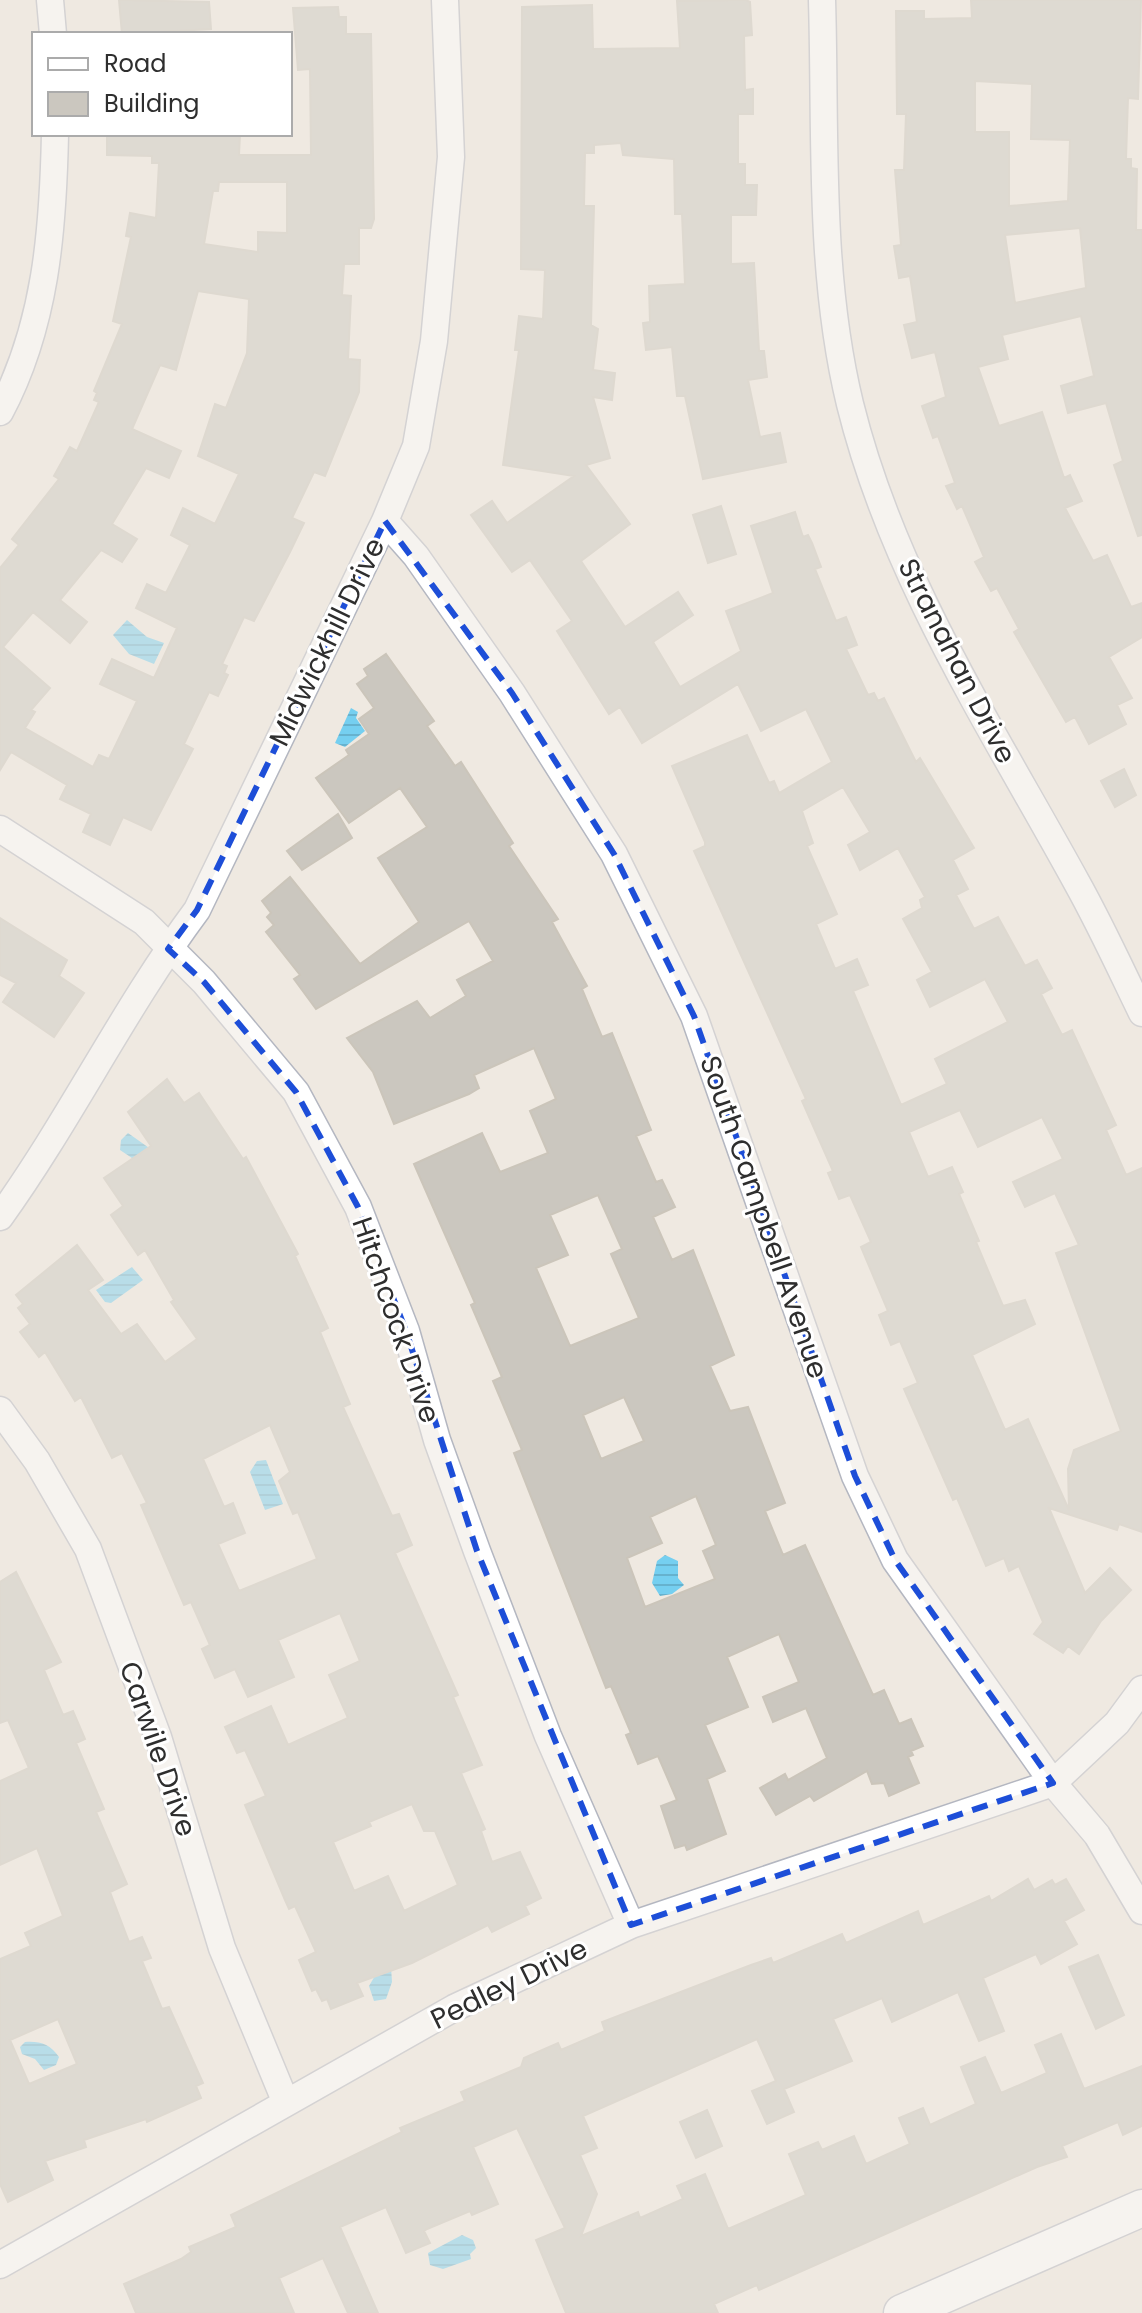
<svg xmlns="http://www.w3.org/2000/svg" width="1142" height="2313" viewBox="0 0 1142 2313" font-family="Poppins,sans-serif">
	<defs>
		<pattern id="water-rules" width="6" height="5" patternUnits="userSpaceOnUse" patternTransform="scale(2)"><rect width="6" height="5" fill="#75cff0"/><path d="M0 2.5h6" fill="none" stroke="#66b2ce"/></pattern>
	</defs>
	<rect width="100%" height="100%" fill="#efe9e1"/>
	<path fill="url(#water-rules)" d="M127,620L147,637L164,643L154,664L129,654L113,635Z
		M351,708L358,712L356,718L365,731L345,747L335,743Z
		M128,1133L152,1150L141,1164L120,1150L121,1140Z
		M132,1267L143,1280L111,1303L105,1302L96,1290Z
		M266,1460L283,1504L265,1510L250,1472L257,1461Z
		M665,1555L678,1561V1578L684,1585L672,1594L660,1596L652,1583L657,1561Z
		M391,1967L392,1982L386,1999L374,2001L369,1986L376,1974Z
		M25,2042C40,2041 50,2044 59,2057L56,2065L44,2070L35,2059L22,2054L20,2047Z
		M462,2235L473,2240L476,2248L470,2254L471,2259L443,2269L430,2265L428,2253Z"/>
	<path fill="#cbc7bf" stroke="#cbc5ba" stroke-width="2" fill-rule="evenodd" d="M119,0L209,2L211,29L122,34Z
		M746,0L750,2L752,35L744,36L745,90L753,89V114H738V164H745V185H757L756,215H731V264L754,263L759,351H764L767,377L748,380L760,437L780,433L786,462L703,479L685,396H677L672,347L646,350L643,323L650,322L649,286L685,284L682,214H675L674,159L623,155L621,143L594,145V153H585L584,206H594L591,325L598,329L593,370L615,373L612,400L593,397L610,458L586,465L630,524L581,561L625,627L678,592L693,615L653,642L680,687L741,651L726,611L773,593L751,526L795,512L803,537L808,535L812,543L821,567L815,569L836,621L846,617L857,645L846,649L868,695L874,693L878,701L884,698L916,762L920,758L974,848L953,860L968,889L956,895L974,929L998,917L1025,966L1037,960L1052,988L1041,994L1062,1035L1072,1030L1116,1125L1106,1130L1126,1175L1142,1168V1532L1119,1524L1117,1530L1049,1508L1085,1593L1110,1568L1131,1590L1101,1621L1079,1654L1068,1646L1063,1653L1034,1634L1043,1622L1019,1566L1009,1571L1004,1558L986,1566L957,1498L953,1500L904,1389L918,1383L900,1341L891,1345L879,1315L888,1311L861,1247L871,1242L850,1195L839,1199L828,1173L833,1171L802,1101L806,1099L694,851L705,846V842L672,766L747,735L769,783L774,781L779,793L832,762L806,709L761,731L738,684L642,743L620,707L609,714L557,631L572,621L530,560L512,572L471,515L492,501L507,523L574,476L503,465L519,350H515L519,316L543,319L545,270L521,269L522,7L592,5L593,49L680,48L677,1ZM843,787L870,832L848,845L860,870L898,848L925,897L920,900L922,908L903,919L932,972L917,980L930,1007L985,979L1008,1022L935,1059L947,1084L901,1105L853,991L868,985L857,959L835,969L816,924L837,914L807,846L813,843L802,811ZM960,1110L978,1147L1042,1117L1063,1159L1013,1182L1025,1207L1055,1193L1079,1245L1056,1253L1121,1431L1074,1450L1068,1469L1069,1510L1028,1419L1005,1430L972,1355L1035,1324L1025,1300L1003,1306L976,1242L979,1241L959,1194L963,1192L952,1167L928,1177L909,1132Z
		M971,0H1141L1138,99L1128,98L1126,159H1131V168L1137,169L1136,230H1142V535L1138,536L1114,465L1123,461L1106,403L1068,413L1061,386L1094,376L1081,316L1002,335L1008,359L978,367L999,426L1042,412L1064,478L1070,475L1082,501L1065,508L1093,561L1107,555L1131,607L1142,603V637L1109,657L1132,698L1117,705L1126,724L1089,744L1075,717L1066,722L1014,632L1019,629L997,588L991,591L975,562L984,557L962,506L957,509L946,486L955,483L938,436L933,438L922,406L946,397L935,352L912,358L904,325L917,322L910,276L899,278L894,246L901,245L895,170H904L906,114H897L896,11H924V19L972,18ZM975,81L1032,84L1031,139L1070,140L1068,201L1009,206V132H975ZM1080,228L1086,288L1015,303L1005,235Z
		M338,7L339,17H346V34H371L374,219L371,228H359V264H344L342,295L351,296L348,359L360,360L359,392L325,476L314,472L292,518L304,523L290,552L254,621L244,617L222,664L227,666L224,673L228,675L218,696L209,692L184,744L193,749L151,830L123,817L110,845L83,832L91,814L60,799L67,785L11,752L0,770V568L19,545L12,539L59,479L54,476L70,447L77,451L99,402L94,400L97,393L94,391L122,324L113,321L131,237L126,236L130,213L156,218L159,163H152V156L107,155V134H240L239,155H311L310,69L298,70L293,8ZM219,182H287V233L258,232V252L204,244L213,191H218ZM198,291L249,299L247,353L226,408L215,404L198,456L239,474L215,524L183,508L171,535L190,545L166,593L147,584L136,608L177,628L154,678L112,659L100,684L137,701L109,759L99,755L93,767L25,728L35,712L31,710L50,688L3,647L33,612L70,643L87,622L60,600L101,550L122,562L137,539L112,524L146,468L169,478L181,451L132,429L160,365L176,370Z
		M721,506L736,554L708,563L693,515Z
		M386,654L434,721L427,726L455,766L461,762L513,843L509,846L558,919L552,922L587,986L582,989L602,1037L612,1033L651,1130L636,1136L656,1182L662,1180L675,1207L653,1217L672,1260L693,1250L734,1355L710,1366L730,1411L748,1407L785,1503L765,1511L783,1555L805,1545L873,1695L884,1690L899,1724L911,1719L923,1746L911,1751L913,1755L908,1757L919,1783L889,1796L884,1783L872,1784L867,1771L814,1801L810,1796L776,1815L760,1788L785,1774L788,1780L827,1758L806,1708L773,1722L763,1697L799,1682L779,1634L727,1657L748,1707L705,1725L725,1771L707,1779L726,1834L687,1850L685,1845L675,1848L661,1806L677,1800L658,1756L638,1764L626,1735L631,1733L611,1686L606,1688L514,1453L522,1450L493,1381L502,1377L471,1305L475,1303L414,1164L482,1133L500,1172L548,1153L530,1111L556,1099L534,1048L474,1075L479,1088L469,1094L394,1124L373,1072L347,1038L417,1001L430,1018L466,996L457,980L493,961L469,921L316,1009L294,979L300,975L266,932L274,925L267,917L271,913L262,901L290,877L360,964L419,922L378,858L427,827L400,788L349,823L316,778L349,755L346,750L369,734L359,719L374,708L357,684L368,676L364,669ZM598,1195L622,1249L611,1254L639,1318L570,1346L536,1268L568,1255L550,1215ZM624,1397L644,1441L601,1459L583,1415ZM696,1496L716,1545L703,1551L715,1579L645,1607L627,1558L662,1543L650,1517Z
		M1124,769L1136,795L1115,807L1101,781Z
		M338,814L352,838L302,870L287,851Z
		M0,918L67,960L59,976L84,993L54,1037L3,1002L16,983L0,975Z
		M167,1079L184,1103L199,1093L243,1159L246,1157L298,1254L295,1256L328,1328L320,1332L350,1404L343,1407L392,1516L399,1514L412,1545L395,1553L458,1695L453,1697L482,1765L461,1773L485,1829L481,1831L492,1862L520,1852L541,1898L525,1906L529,1914L492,1932L488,1925L412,1963L357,1983L363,1996L331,2009L327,1999L322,2001L316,1989L312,1991L299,1960L316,1952L295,1906L289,1909L285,1900L245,1805L266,1796L245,1750L237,1753L225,1727L271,1706L288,1745L348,1718L329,1675L360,1661L340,1613L278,1640L294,1677L248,1697L235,1669L215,1678L202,1649L210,1645L191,1602L184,1605L141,1505L147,1503L122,1453L112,1458L81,1397L75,1401L45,1352L39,1357L20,1332L30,1324L18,1308L23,1304L16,1295L77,1245L103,1280L88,1290L121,1334L137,1324L165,1362L197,1339L171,1302L174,1300L145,1250L138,1255L111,1215L123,1206L104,1178L151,1146L128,1112ZM270,1425L290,1472L279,1481L293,1514L298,1512L317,1559L239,1591L218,1544L245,1533L233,1503L224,1507L203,1459ZM412,1804L424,1831H435L458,1885L404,1911L388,1876L354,1891L333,1842L371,1826L369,1822Z
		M16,1572L61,1662L44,1670L63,1715L73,1711L85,1739L76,1743L104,1809L96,1812L127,1884L110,1892L129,1942L142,1937L151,1958L142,1961L162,2009L169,2007L203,2083L196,2086L201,2098L147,2122L146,2119L84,2140L86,2147L45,2161L53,2180L8,2202L0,2184V1959L31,1946L25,1933L63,1916L37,1848L0,1865V1781L29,1768L8,1720L0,1723V1582ZM58,2019L77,2064L29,2084L10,2040Z
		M1028,1879L1034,1890L1052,1880L1055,1885L1066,1879L1084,1910L1064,1921L1077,1944L1041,1964L1036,1954L983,1978L1004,2031L979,2041L958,1992L892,2022L882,1998L833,2019L852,2061L784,2089L794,2112L767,2124L752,2091L776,2081L757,2039L583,2116L597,2148L580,2155L597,2194L581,2236L638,2212L640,2218L683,2199L677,2186L705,2174L728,2229L806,2195L789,2154L818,2142L822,2150L854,2136L866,2164L910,2144L899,2118L923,2108L930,2125L976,2104L961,2067L985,2057L1001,2093L1047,2073L1035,2045L1061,2034L1084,2089L1142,2066V2126L1123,2135L1118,2122L1062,2146L1067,2157L1037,2167L759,2290L757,2285L714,2304L718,2313H566L536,2240L565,2228L517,2128L473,2147L498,2204L472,2215L470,2211L427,2229L424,2231L430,2243L406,2253L386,2207L340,2227L378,2313H348L323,2258L279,2278L294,2313H136L124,2284L181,2259L191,2252L189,2247L236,2227L231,2215L402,2132L400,2128L465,2101L461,2092L521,2067L524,2058L558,2043L561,2050L605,2031L602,2022L751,1965L771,1958L773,1963L842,1934L846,1943L918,1911L923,1925L989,1896L991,1901Z
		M1098,1955L1124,2015L1096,2029L1069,1967Z
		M707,2110L722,2146L696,2158L680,2122Z"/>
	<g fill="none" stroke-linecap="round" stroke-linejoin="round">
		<g stroke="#b4b7c1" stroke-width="29">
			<path id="street" d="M50,0L53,34
				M822,0C826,134 818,272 850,404C893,578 992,728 1077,883C1101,926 1121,970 1142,1013
				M0,412C46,325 53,231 55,134
				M385,521L416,556L512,693L614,854L694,1016L855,1476L895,1560L1053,1783L1097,1835L1142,1911
				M0,829L144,922L204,982L296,1092L358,1207L406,1331L437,1440L477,1551L548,1736L631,1925
				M0,1217C71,1118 124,1008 197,910L385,521L416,446L434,341L451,157L445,0
				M0,1410L37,1461L88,1549L158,1737L222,1948L286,2103
				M0,2265L454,2008L631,1925L1053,1783L1117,1723L1142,1689"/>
		</g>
		<g stroke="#b4b7c1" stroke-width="39">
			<path id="secondary" d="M902,2313L1142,2208"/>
		</g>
		<use href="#street" stroke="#fff" stroke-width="26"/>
		<use href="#secondary" stroke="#fff" stroke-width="36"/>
	</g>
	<path d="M0 0H1142V2313H0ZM385,521L512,693L614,854L694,1016L855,1476L895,1560L1053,1783L631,1925L477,1551L406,1331L358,1207L296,1092L204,982L168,949L197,910Z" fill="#efe9e1" fill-opacity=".55" fill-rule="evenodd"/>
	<path fill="none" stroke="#1d4ed8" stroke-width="6" stroke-dasharray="16 10" stroke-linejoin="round" d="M385,521L512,693L614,854L694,1016L855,1476L895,1560L1053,1783L631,1925L477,1551L406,1331L358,1207L296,1092L204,982L168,949L197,910Z"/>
	<g text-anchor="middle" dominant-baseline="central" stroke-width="6" stroke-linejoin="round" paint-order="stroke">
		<g font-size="28" fill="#2e2e2e" stroke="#fff">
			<text transform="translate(327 642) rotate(-64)">Midwickhill Drive</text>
			<text transform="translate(957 661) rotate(63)">Stranahan Drive</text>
			<text transform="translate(764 1217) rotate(71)">South Campbell Avenue</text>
			<text transform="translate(396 1320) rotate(71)">Hitchcock Drive</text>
			<text transform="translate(158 1749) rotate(71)">Carwile Drive</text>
			<text transform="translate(509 1984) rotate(-26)">Pedley Drive</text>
		</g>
	</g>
	<rect x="32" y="32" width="260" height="104" fill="#ffffff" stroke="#ababab" stroke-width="2"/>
	<rect x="48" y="58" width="40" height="12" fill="#ffffff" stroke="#ababab" stroke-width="2"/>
	<text x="104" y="72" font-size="24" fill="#2e2e2e">Road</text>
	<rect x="48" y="92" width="40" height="24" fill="#cbc7bf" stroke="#ababab" stroke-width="2"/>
	<text x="104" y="112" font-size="24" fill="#2e2e2e">Building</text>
</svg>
